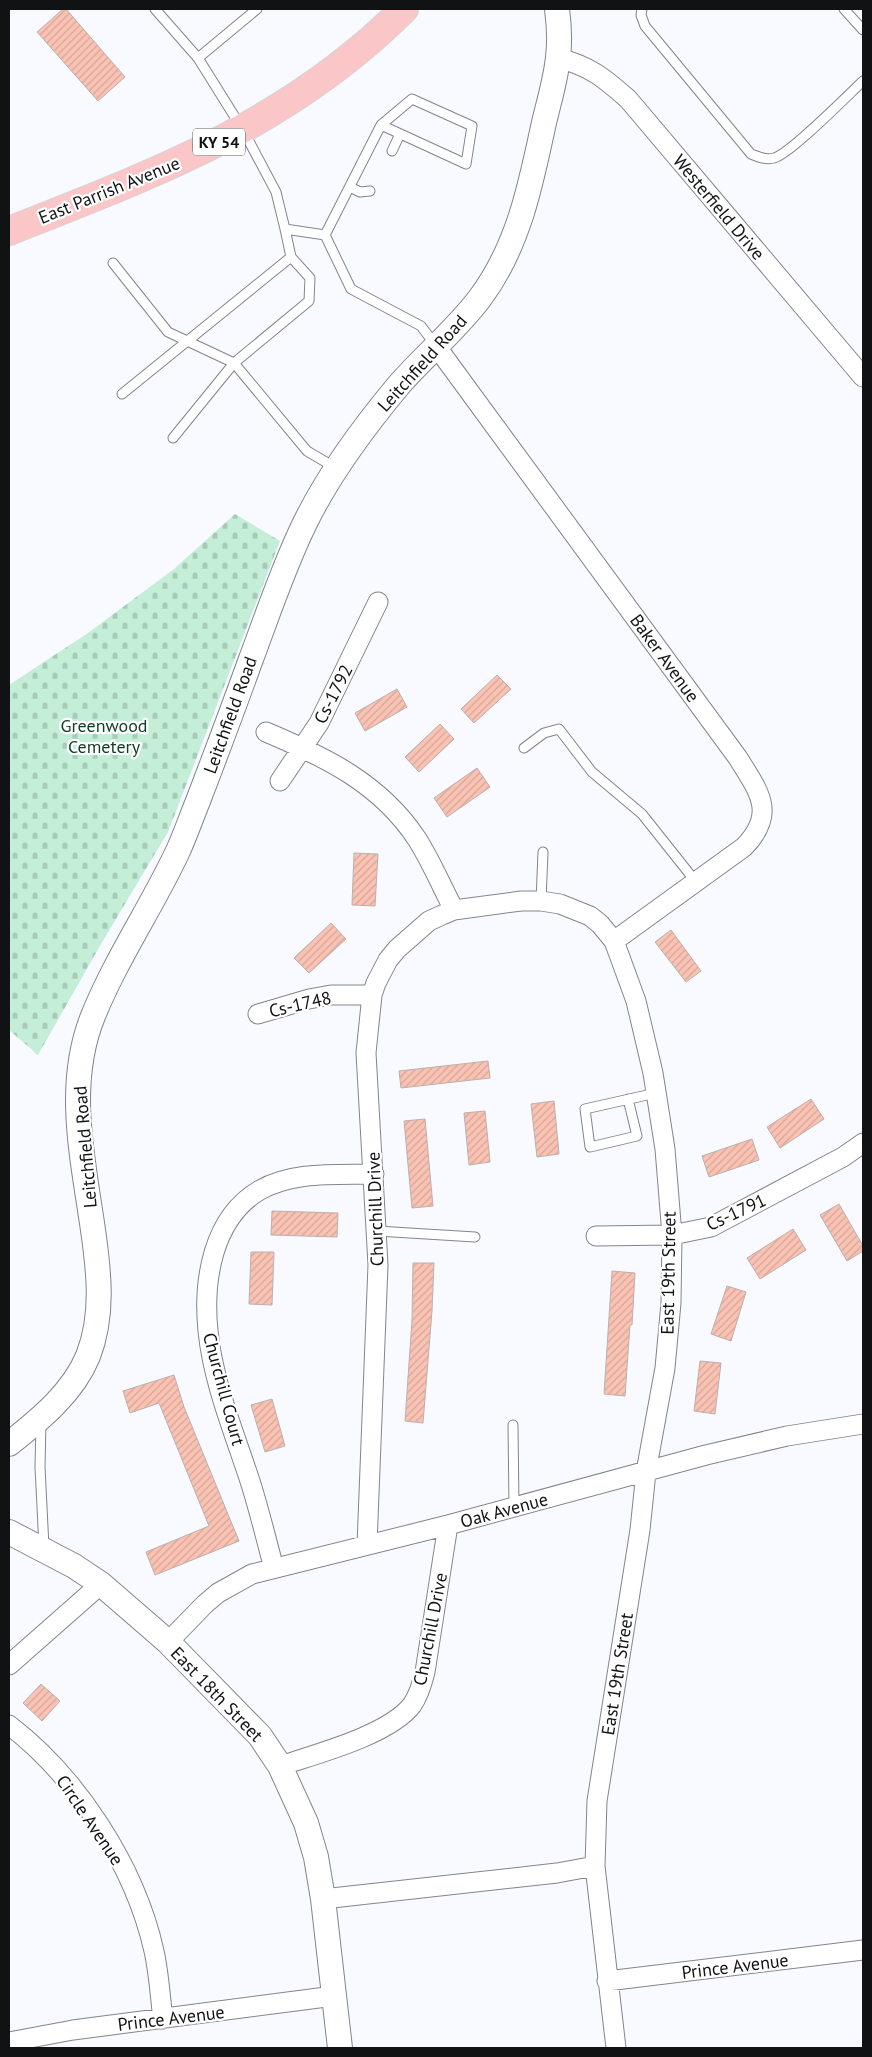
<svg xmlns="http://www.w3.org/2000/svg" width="872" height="2057" viewBox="0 0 872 2057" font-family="'PT Sans',sans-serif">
	<defs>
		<pattern id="cemetery-stones" width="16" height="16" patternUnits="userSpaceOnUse" patternTransform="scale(1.25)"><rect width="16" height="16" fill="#c4eed8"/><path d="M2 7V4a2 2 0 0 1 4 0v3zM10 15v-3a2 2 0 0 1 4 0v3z" fill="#a7cbb8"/></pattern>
		<pattern id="building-hatch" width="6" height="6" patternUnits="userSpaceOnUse" patternTransform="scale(1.25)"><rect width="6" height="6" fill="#fac2b3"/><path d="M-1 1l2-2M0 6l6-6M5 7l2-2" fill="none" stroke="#d5a699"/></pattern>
	</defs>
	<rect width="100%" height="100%" fill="#f8faff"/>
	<path fill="url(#cemetery-stones)" d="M235,514L280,541L168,832L101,944L38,1055L9,1030V685L88,633L174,569Z"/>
	<path fill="url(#building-hatch)" stroke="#bab1ae" d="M63,9H66L125,77L98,101L37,32Z
		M497,675L511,689L474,723L461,709Z
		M397,689L407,707L365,731L355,713Z
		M440,724L454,739L419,772L405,757Z
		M477,768L490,787L447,817L434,798Z
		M354,853L378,854L375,906L352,905Z
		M331,923L346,939L309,973L294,958Z
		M671,930L701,971L686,982L655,942Z
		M488,1061L490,1078L401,1088L399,1071Z
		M811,1099L824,1119L780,1148L767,1127Z
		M554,1101L559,1154L537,1157L531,1104Z
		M485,1111L490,1162L469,1165L464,1113Z
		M425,1119L433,1206L412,1208L404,1121Z
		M752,1139L759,1160L709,1177L702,1156Z
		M839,1204L863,1246V1251L847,1261L820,1215Z
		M272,1211L338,1213L337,1237L271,1235Z
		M793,1229L806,1250L760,1279L747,1258Z
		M251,1252H274L272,1305L249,1304Z
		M413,1263H434L432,1311L423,1423L405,1421L412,1320Z
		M612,1271L635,1273L632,1325H630L625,1396L604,1394Z
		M727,1286L746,1292L731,1341L711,1334Z
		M700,1361L721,1363L715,1414L694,1411Z
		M174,1375L184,1407L239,1541L155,1575L146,1552L209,1526L159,1403L130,1413L123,1391Z
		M272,1399L285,1446L265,1452L251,1405Z
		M41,1684L60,1701L42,1721L23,1703Z"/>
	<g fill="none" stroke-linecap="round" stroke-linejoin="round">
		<g stroke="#82858c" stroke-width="11">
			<path id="service" d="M155,9L198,58L243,130L276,192L285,229L325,235L351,289L421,326L436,346
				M642,9L641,15L645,26L751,154C759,157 765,160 774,158C790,154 848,95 863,81
				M844,9L863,30
				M198,58L257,9
				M392,151L400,134
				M350,187L360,192L370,191
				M285,229L291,257L310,278L309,301L234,363L307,451L336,468
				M325,235L381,125L412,99L472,126L466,164L381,125
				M113,263L168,332L234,363L173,438
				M122,394L291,257
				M524,748L544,733L559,729L592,772L642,814L696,882
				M541,901L543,852
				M628,1099L637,1136L590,1147L585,1109L656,1093
				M377,1231L475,1237
				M41,1422L40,1467L44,1547
				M513,1425L514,1507"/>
		</g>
		<g stroke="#82858c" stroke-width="21">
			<path id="minor" d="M558,58C590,66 604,78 628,99L863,377
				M436,346L738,758C759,792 777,813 744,847L614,941
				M266,732C325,757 380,783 417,839C431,861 442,887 454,910
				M280,781L319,723L378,602
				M258,1014L309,999L331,995H372
				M596,1236L672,1235L711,1227L843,1157L863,1143
				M367,1545L378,1265L366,1053L372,995L376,983L388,960L397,949L429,921L442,915L454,910L521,901H541L560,904L590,916L600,924L614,941L636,1001L653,1073L665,1149L672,1235L671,1303L665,1368L646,1472L640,1530L597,1801L595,1866L616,2048
				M274,1568C266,1539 259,1509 250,1481C234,1432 213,1382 208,1331C203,1281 212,1218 260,1190C294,1171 336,1175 374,1174
				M168,1642L205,1604L218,1593L252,1574L448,1525L706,1455L787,1436L863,1424
				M9,1665L101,1584
				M9,1725C77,1777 135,1866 154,1951C159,1973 160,1996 163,2019
				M280,1766C316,1754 389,1735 412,1705C419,1695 422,1684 425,1672L448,1525
				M323,1899L557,1873L595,1866
				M607,1981L863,1950
				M9,2042L73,2030L334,1996"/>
		</g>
		<g stroke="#82858c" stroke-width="26">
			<path id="tertiary" d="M9,1444C39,1420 73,1393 88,1356C104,1315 99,1272 93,1230C83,1159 65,1085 93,1016C116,959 151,908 177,853C185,836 191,818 198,801C216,754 234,706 251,659C268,614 283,568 304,525C328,475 363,428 398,386C424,356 456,330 480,298C518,247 530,188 543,127C548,104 556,80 558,57C560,41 559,24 557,9
				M9,1532L74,1566L101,1584L168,1642L260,1736L280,1766L306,1823L316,1857L323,1899L340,2048"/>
		</g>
		<g stroke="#d4d4d5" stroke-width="30">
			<path id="primary" d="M9,231C156,173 289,124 404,9"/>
		</g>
		<use href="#service" stroke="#fff" stroke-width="9"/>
		<use href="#minor" stroke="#fff" stroke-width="19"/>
		<use href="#tertiary" stroke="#fff" stroke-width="24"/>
		<use href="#primary" stroke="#fac6c7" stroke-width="28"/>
	</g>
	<g text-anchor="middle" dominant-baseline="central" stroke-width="4.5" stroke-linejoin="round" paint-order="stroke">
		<rect fill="#fff" stroke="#58595a" stroke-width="1" x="193" y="128.5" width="52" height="27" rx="4"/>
		<g font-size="16" font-weight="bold" fill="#111214">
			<text x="219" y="142">KY 54</text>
		</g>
		<g font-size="18" fill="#111214" stroke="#fff">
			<text transform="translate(109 190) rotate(-22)">East Parrish Avenue</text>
			<text transform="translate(719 207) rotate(50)">Westerfield Drive</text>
			<text transform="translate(422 363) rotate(-48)">Leitchfield Road</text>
			<text transform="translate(665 658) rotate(54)">Baker Avenue</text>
			<text transform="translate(333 694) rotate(-63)">Cs-1792</text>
			<text transform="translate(230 715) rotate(-70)">Leitchfield Road</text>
			<text transform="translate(300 1004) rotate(-13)">Cs-1748</text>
			<text transform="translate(85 1147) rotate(-95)">Leitchfield Road</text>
			<text transform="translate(375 1209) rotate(-92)">Churchill Drive</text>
			<text transform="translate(736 1212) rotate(-25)">Cs-1791</text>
			<text transform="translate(668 1273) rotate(-89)">East 19th Street</text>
			<text transform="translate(224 1389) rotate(75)">Churchill Court</text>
			<text transform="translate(504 1510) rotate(-15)">Oak Avenue</text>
			<text transform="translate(430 1629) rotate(-79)">Churchill Drive</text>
			<text transform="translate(617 1674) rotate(-81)">East 19th Street</text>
			<text transform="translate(217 1694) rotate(46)">East 18th Street</text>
			<text transform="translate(90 1820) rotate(56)">Circle Avenue</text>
			<text transform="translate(735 1966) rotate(-7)">Prince Avenue</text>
			<text transform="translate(171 2018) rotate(-7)">Prince Avenue</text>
		</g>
		<g font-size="18" fill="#0f3b28" stroke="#fff">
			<text x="104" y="725">Greenwood<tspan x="104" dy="21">Cemetery</tspan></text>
		</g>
	</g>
	<rect width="872" height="2057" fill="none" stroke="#111214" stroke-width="20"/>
</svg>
